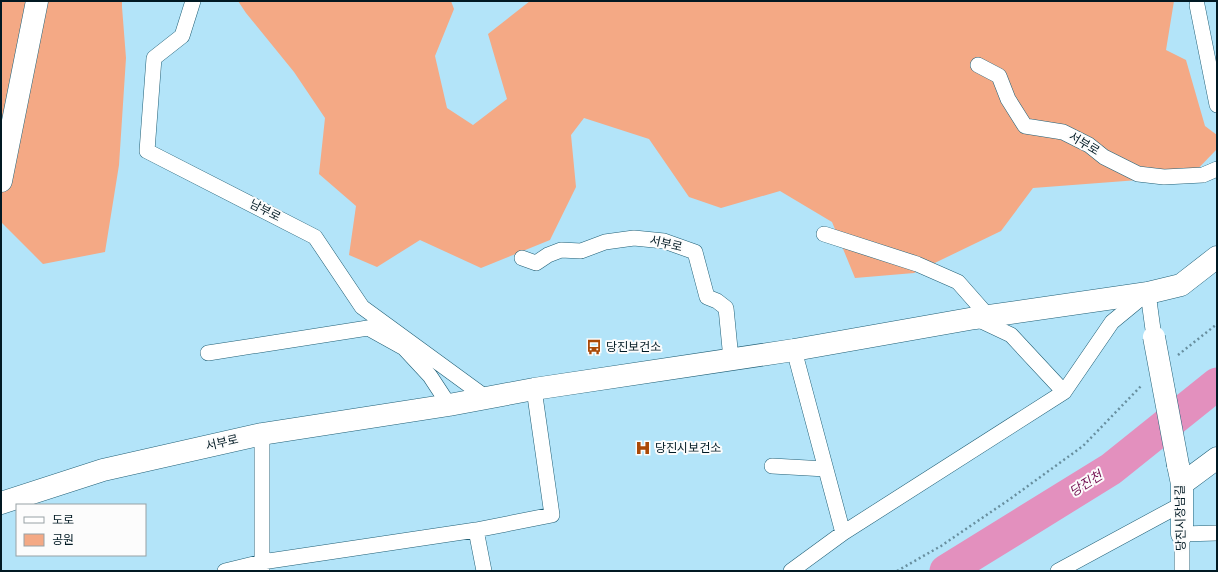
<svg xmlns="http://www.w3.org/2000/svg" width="1218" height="572" viewBox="0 0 1218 572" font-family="'Sofia Sans Condensed','Noto Sans KR',sans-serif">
	<rect width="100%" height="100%" fill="#b3e4f9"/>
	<path fill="#f4a985" d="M1,1H122V7L126,58L119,165L105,252L43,264L1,222Z
		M238,1H451L454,9L435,56L447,108L473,125L507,99L488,34L530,1H1174L1166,50L1186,60L1205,126L1217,135V149L1191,176L1033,188L1001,231L914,273L855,278L832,222L780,191L721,208L689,197L649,139L584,118L571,135L576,187L550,240L481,268L420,240L377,267L349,255L356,206L319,174L325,118L294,72L246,13Z"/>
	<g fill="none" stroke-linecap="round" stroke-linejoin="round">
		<path stroke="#e390be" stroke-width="33" d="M946,571L1111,469L1217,384"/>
		<g stroke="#205f76" stroke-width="16">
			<path id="street" d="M193,1L182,36L154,58L147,151L315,237L362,307L488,399
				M1197,5L1217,105
				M978,65L999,76L1008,99L1025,126L1063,132L1089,145L1104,157L1138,174L1164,177L1203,175L1217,169
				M824,234L917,264L958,282L988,316
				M522,258L536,263L548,255L561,250L581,251L605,242L634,238L664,241L695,252L707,297L717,301L726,308L731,359
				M1148,293L1154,337
				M975,318L1011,335L1064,392L1112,322L1146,294
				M208,353L368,328L404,348L430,376L449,405
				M262,434V571
				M772,466L826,469
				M843,533L1064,392
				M225,571L262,562L476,530
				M484,571L476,530L552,515L534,389
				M791,571L843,533L794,350
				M1058,571L1182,504
				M1182,571V534L1217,533"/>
		</g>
		<g stroke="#205f76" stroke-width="23">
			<path id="secondary" d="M1,181L37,1
				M1178,465L1182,484V534
				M1182,484L1217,458
				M1,503L103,470L262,434L449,405L534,389L794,350L975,318L1148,293L1181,285L1217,257"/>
		</g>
		<path stroke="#688f9f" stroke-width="2.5" stroke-dasharray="2 3" stroke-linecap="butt" d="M1178,355L1217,324
			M897,571L941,546L1010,499L1083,446L1142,385"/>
		<use href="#street" stroke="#fff" stroke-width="15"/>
		<use href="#secondary" stroke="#fff" stroke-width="22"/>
		<g stroke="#205f76" stroke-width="23" stroke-linecap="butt">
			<path id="secondary-bridge" d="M1154,337L1178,465"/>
		</g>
		<use href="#secondary-bridge" stroke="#fff" stroke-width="22"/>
	</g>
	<defs>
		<g id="bus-bare" transform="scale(1.2)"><path d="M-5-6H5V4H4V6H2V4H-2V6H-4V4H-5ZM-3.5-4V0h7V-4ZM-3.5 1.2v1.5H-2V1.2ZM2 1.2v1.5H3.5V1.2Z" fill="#aa4907" stroke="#fcfcfc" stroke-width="2.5" paint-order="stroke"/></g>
		<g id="hospital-bare" transform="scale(1.2)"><path d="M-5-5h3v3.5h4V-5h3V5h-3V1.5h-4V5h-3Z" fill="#aa4907" stroke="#fcfcfc" stroke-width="2.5" paint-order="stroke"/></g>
	</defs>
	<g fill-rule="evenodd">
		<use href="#bus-bare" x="594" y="347"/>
		<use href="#hospital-bare" x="643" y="448"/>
	</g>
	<g text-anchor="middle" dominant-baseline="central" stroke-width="4" stroke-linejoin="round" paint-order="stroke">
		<g font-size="12" fill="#011923" stroke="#fcfcfc">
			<text transform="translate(1084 144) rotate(31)">서부로</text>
			<text transform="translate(265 211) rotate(27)">남부로</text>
			<text transform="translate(666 244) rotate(13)">서부로</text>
			<text transform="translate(222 443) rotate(-13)">서부로</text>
			<text transform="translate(1181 518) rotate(-91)">당진시장남길</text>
		</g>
		<g font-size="12" fill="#011923" stroke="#fcfcfc" text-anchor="start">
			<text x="606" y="347">당진보건소</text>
			<text x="655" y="448">당진시보건소</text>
		</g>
		<g font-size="13" font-style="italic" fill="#731051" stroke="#fcfcfc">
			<text transform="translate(1086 484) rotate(-32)">당진천</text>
		</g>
	</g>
	<rect width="1218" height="572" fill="none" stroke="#011923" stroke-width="4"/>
	<rect x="16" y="504" width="130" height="52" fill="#fcfcfc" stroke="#98a1a5"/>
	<rect x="24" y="517" width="20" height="6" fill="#ffffff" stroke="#98a1a5"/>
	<text x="52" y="524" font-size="12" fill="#011923">도로</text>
	<rect x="24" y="534" width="20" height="12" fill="#f4a985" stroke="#98a1a5"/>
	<text x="52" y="544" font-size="12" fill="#011923">공원</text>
</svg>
